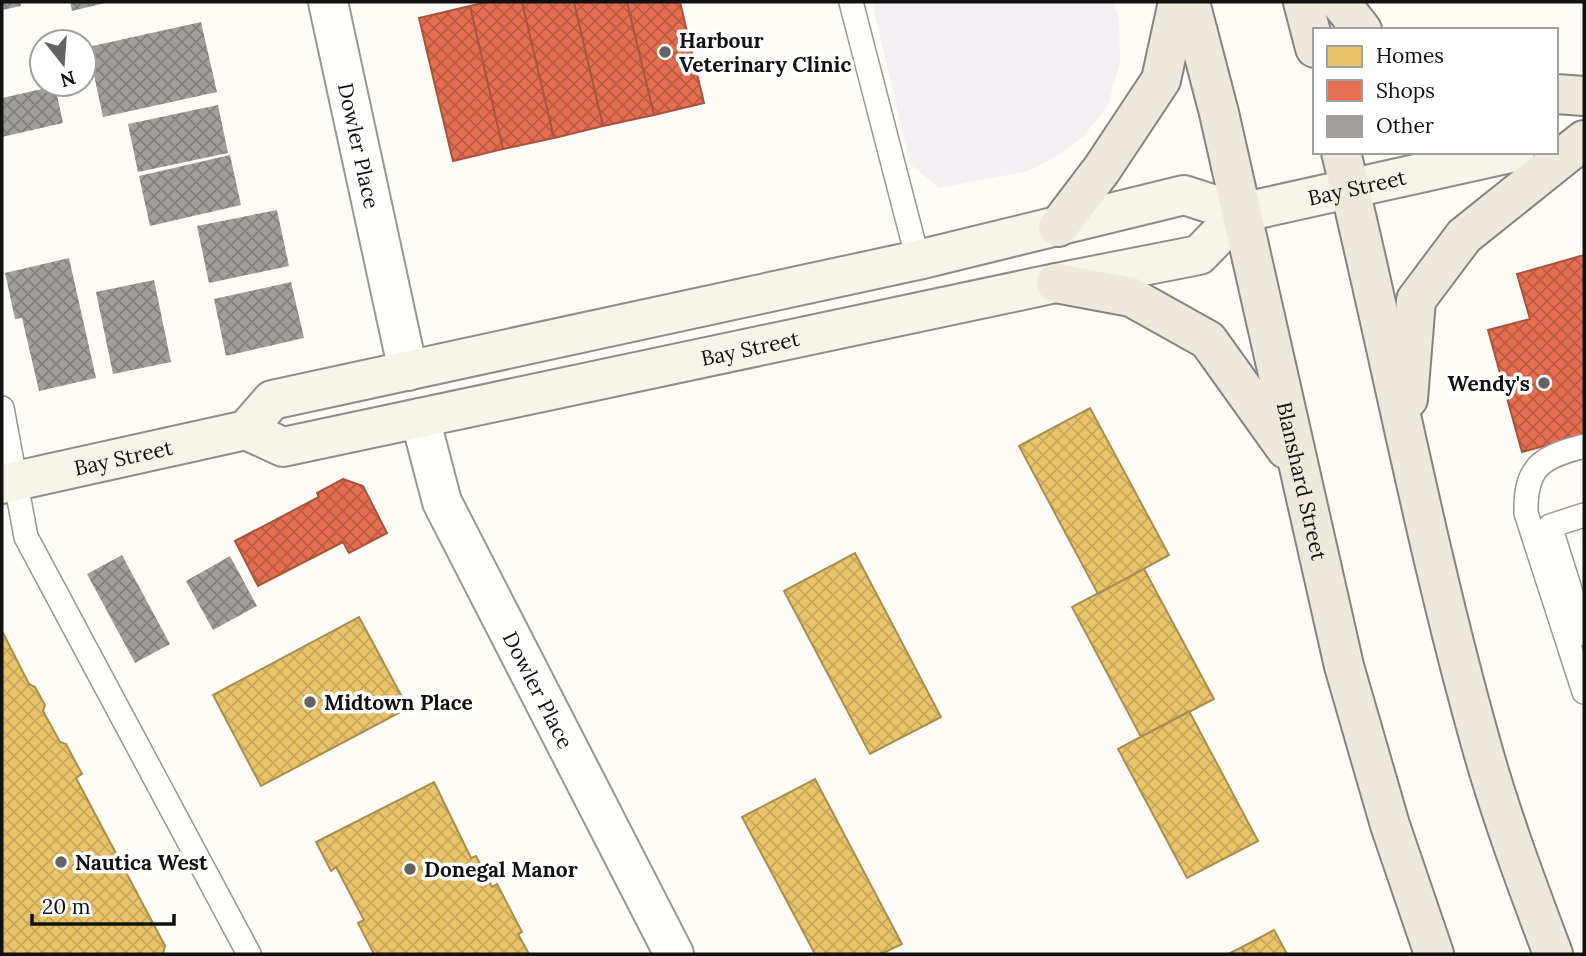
<svg xmlns="http://www.w3.org/2000/svg" width="1586" height="956" viewBox="0 0 1586 956" font-family="Lora,serif">
	<defs>
		<pattern id="homes-cross-hatch" width="8" height="8" patternUnits="userSpaceOnUse" patternTransform="scale(1.75)"><rect width="8" height="8" fill="#e9c46a"/><path d="M0 0l8 8M0 8l8-8" fill="none" stroke="#c7a75b"/></pattern>
		<pattern id="shops-cross-hatch" width="8" height="8" patternUnits="userSpaceOnUse" patternTransform="scale(1.75)"><rect width="8" height="8" fill="#e76f51"/><path d="M0 0l8 8M0 8l8-8" fill="none" stroke="#ba5a42"/></pattern>
		<pattern id="building-cross-hatch" width="8" height="8" patternUnits="userSpaceOnUse" patternTransform="scale(1.75)"><rect width="8" height="8" fill="#a19f9c"/><path d="M0 0l8 8M0 8l8-8" fill="none" stroke="#82807e"/></pattern>
	</defs>
	<rect width="100%" height="100%" fill="#fdfcf7"/>
	<path fill="#f5f0f3" d="M872,2H1114L1119,19L1120,62L1108,105L1084,136L1055,157L1028,171L939,188L910,164Z"/>
	<path fill="url(#homes-cross-hatch)" stroke="#a88e4f" stroke-width="2" d="M1090,408L1169,555L1098,594L1019,446Z
		M855,553L941,717L870,754L784,591Z
		M1144,569L1214,699L1141,737L1072,607Z
		M359,617L408,708L261,786L213,695Z
		M2,631L29,684L35,687L45,705L43,711L60,742L66,744L82,774L76,778L165,946L163,954H2Z
		M1189,711L1258,841L1187,878L1118,749Z
		M815,779L902,944L881,954H815L742,817Z
		M434,782L471,858L476,856L492,887L497,884L522,932L518,934L529,954H374L358,923L364,920L336,867L331,871L316,842Z
		M1274,930L1287,954H1245L1242,947Z
		M1242,947L1245,954H1228Z"/>
	<path fill="url(#shops-cross-hatch)" stroke="#a7533e" stroke-width="2" d="M487,2H522L554,138L503,149L470,6Z
		M522,2H574L603,126L554,138Z
		M574,2H627L654,115L603,126Z
		M627,2H680L704,103L654,115Z
		M470,6L503,149L453,161L419,18Z
		M1584,255V435L1522,452L1488,330L1530,319L1517,274Z
		M343,479L363,486L387,533L349,553L343,542L258,586L235,541L319,497L317,493Z"/>
	<path fill="url(#building-cross-hatch)" d="M2,2H21V6L2,10Z
		M70,2H105V3L72,11Z
		M201,22L217,92L103,117L88,47Z
		M55,86L63,123L2,137V98Z
		M218,105L228,153L138,172L128,124Z
		M230,155L241,205L150,226L139,176Z
		M277,210L289,266L209,283L197,226Z
		M69,258L96,378L39,391L22,318L15,319L5,273Z
		M154,280L171,362L113,374L96,292Z
		M291,282L304,338L226,356L214,299Z
		M122,555L170,644L135,663L87,574Z
		M230,556L257,606L213,630L186,581Z"/>
	<g fill="none" stroke-linecap="round" stroke-linejoin="round">
		<g stroke="#979795" stroke-width="26">
			<path id="lane" d="M851,2L918,260
				M2,408L26,537L249,954
				M1584,446C1542,457 1525,466 1526,513L1584,692
				M1584,515L1550,526L1584,634"/>
		</g>
		<g stroke="#979795" stroke-width="42">
			<g id="street">
				<path id="s1" d="M328,2L408,371"/>
				<path id="s2" d="M420,418L442,502L674,954"/>
			</g>
		</g>
		<g stroke="#8e8d8b" stroke-width="42">
			<g id="secondary">
				<path id="s3" d="M246,430L272,400L918,260L1184,195L1240,213L1515,152"/>
				<path id="s4" d="M2,484L246,430L283,447L1056,283L1199,255L1240,213"/>
			</g>
		</g>
		<g stroke="#858482" stroke-width="42">
			<g id="primary">
				<path id="s5" d="M1190,2L1219,113L1344,666L1390,825L1434,954"/>
				<path d="M1303,2L1315,48"/>
				<path d="M1340,2L1362,30"/>
				<path d="M1556,94L1584,96"/>
				<path d="M1341,152C1389,349 1426,549 1481,744C1501,816 1527,885 1553,954"/>
				<path d="M1058,227L1102,169L1161,80L1178,2"/>
				<path d="M1056,283L1131,297L1208,340L1286,449"/>
				<path d="M1408,399L1416,300L1464,236L1584,140"/>
			</g>
		</g>
		<use href="#lane" stroke="#fffffe" stroke-width="23"/>
		<use href="#street" stroke="#fffffe" stroke-width="38"/>
		<use href="#secondary" stroke="#f6f4eb" stroke-width="38"/>
		<use href="#primary" stroke="#ede9dc" stroke-width="38"/>
	</g>
	<g fill="#646362" stroke="#fff" stroke-width="2.5">
		<circle cx="665" cy="52" r="7"/>
		<circle cx="1544" cy="383" r="7"/>
		<circle cx="310" cy="702" r="7"/>
		<circle cx="61" cy="862" r="7"/>
		<circle cx="410" cy="869" r="7"/>
	</g>
	<g text-anchor="middle" dominant-baseline="central" stroke-width="7" stroke-linejoin="round" paint-order="stroke">
		<g font-size="21" font-weight="bold" fill="#111" stroke="#fff" text-anchor="start">
			<text x="679" y="40">Harbour<tspan x="679" dy="24">Veterinary Clinic</tspan></text>
			<text x="1530" y="383" text-anchor="end">Wendy's</text>
			<text x="324" y="702">Midtown Place</text>
			<text x="75" y="862">Nautica West</text>
			<text x="424" y="869">Donegal Manor</text>
		</g>
		<g font-size="21" fill="#111" stroke="#fff">
			<text stroke="none"><textPath href="#s1" startOffset="147">Dowler Place</textPath></text>
			<text stroke="none"><textPath href="#s3" startOffset="1153">Bay Street</textPath></text>
			<text stroke="none"><textPath href="#s4" startOffset="768">Bay Street</textPath></text>
			<text stroke="none"><textPath href="#s4" startOffset="124">Bay Street</textPath></text>
			<text stroke="none"><textPath href="#s5" startOffset="492">Blanshard Street</textPath></text>
			<text stroke="none"><textPath href="#s2" startOffset="298">Dowler Place</textPath></text>
		</g>
	</g>
	<rect width="1586" height="956" fill="none" stroke="#111111" stroke-width="7"/>
	<rect x="1313" y="28" width="245" height="126" fill="#ffffff" stroke="#a0a0a0" stroke-width="2"/>
	<rect x="1327" y="46" width="35" height="21" fill="#e9c46a" stroke="#a0a0a0" stroke-width="2"/>
	<text x="1376" y="63" font-size="21" fill="#111111">Homes</text>
	<rect x="1327" y="80" width="35" height="21" fill="#e76f51" stroke="#a0a0a0" stroke-width="2"/>
	<text x="1376" y="98" font-size="21" fill="#111111">Shops</text>
	<rect x="1327" y="116" width="35" height="21" fill="#a19f9c" stroke="#a0a0a0" stroke-width="2"/>
	<text x="1376" y="133" font-size="21" fill="#111111">Other</text>
	<g transform="translate(63 63) rotate(163)"><circle r="33" fill="#ffffff" stroke="#a0a0a0" stroke-width="2"/>
	<path d="M0-5L12 26L0 18L-12 26Z" fill="#646362"/>
	<text y="-10" font-size="19" font-weight="bold" text-anchor="middle" fill="#111111">N</text>
	</g>
	<path d="M32 914v10h142v-10" fill="none" stroke="#111111" stroke-width="3.5"/>
	<text x="42" y="914" font-size="21" fill="#111111" stroke="#ffffff" stroke-width="5" paint-order="stroke">20 m</text>
</svg>
